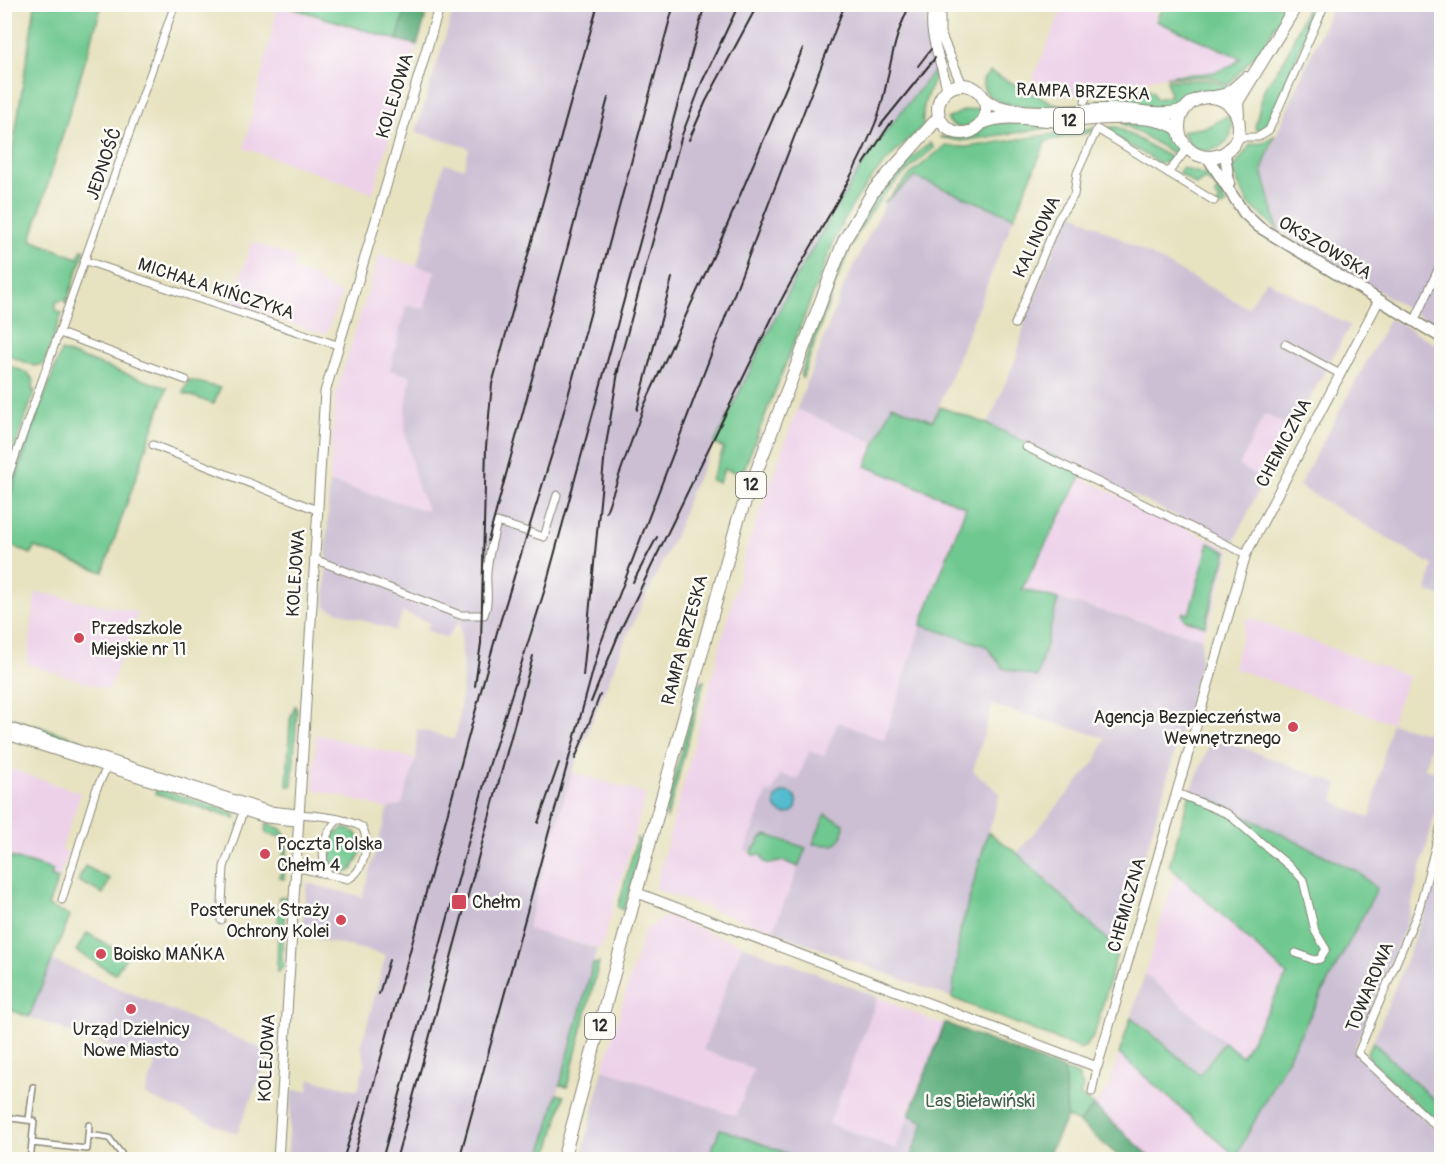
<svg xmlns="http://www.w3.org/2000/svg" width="1446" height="1164" viewBox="0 0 1446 1164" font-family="Pangolin,sans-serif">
	<rect width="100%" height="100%" fill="#fdfcf7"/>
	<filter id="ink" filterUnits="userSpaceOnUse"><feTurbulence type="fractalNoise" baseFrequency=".0167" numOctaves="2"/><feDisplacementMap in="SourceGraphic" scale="12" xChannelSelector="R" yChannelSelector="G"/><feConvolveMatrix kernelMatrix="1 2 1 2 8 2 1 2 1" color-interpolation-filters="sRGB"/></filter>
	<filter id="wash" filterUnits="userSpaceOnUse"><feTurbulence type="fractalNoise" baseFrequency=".008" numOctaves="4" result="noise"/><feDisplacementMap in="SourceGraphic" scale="24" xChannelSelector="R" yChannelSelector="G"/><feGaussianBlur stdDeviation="1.35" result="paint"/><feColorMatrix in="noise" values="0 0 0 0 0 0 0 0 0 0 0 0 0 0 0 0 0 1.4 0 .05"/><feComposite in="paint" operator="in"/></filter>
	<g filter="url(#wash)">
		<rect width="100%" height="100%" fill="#e7e2c0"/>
		<path fill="#edd1e9" d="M1064,5H1138L1159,15L1157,21L1241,58L1228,67L1201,76H1166L1062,96L1032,80Z
			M278,6L417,45L373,193L244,148Z
			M252,242L296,258L292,269L320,279L319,283L342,294L327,332L324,334L231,304Z
			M379,255L435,271L424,310L407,305L390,369L411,375L405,413L428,512L329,482L336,393Z
			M797,409L875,443L866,466L966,507L921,625L884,740L824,757L798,781L772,794L767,792L746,850L753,855H761L764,862L770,864L784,861L798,867L773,931L655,889L746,550Z
			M1266,414L1293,428L1264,479L1238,467Z
			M1080,477L1231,550L1211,616L1202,638L1022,589Z
			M36,592L138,612L109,690L27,664Z
			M1247,617L1408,676L1391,723L1233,668Z
			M316,734L416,759L402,804L388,809L313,789Z
			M5,767L81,793L61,850L69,853L58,879L51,876L52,870L5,855Z
			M572,772L646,794L601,949L527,930Z
			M1175,873L1288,975L1241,1057L1145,974Z
			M666,916L742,945L703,1050L754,1069L736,1117L603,1069L644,931Z
			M878,997L935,1022L945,1023L896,1149L829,1124Z
			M1119,1054L1236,1156L1234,1160L1153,1159L1094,1106L1109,1088Z"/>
		<path fill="#ccbfd4" d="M489,4L933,5L926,23L937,67L878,140L794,280L689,495L679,527L625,640L572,772L527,929L597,949L540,1159L287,1160L292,1090L308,1091L310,1079L358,1090L365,1060L361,1047L386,955L301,935L307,883L362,897L388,809L402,804L416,759L417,729L454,739L458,727L463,678L460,620L447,638L426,630L430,623L403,612L395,631L325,607L329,482L428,511L417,485L405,432V413L411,376L390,370L406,305L424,309L435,271L417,266L444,164L464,168L469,148L416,132L455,5L486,12Z
			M1333,5H1441V329L1278,230L1275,225L1261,170Z
			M915,177L1014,217L933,421L893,405L875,443L797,409L843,288L864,245L885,204L903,185Z
			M1069,211L1248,308L1266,280L1350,326L1293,428L1265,414L1239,466L1264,479L1233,544L988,424L1017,356L1026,317Z
			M1390,318L1441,347V596L1427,592L1433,565L1299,486Z
			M1058,599L1202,638L1200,664L1118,950L1017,853L1095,762L1106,738L992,705L973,771L1000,793L960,932L952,998L773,931L806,848L771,835L761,838L751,853L745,850L767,792L772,794L780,774L798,780L809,751L824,756L838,722L884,740L921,625L986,646L1003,668L1037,676Z
			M1391,723L1434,735L1425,768L1441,774V791L1406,925L1353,1051L1441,1135V1159H1234L1377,889L1358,872L1212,800L1190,793L1213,736L1338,784L1333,799L1343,807L1370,818Z
			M1441,851V1107L1373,1042L1426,910Z
			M742,945L878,997L829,1124L896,1149L909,1115L924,1122L910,1159H802L720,1129L708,1159L581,1160L603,1069L736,1116L754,1069L703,1050Z
			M52,960L270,1052L237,1134L145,1095L156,1063L29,1017Z
			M1145,974L1224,1042L1200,1075L1131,1017Z"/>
		<path fill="#6ec88f" stroke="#4c7a5d" stroke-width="1.5" d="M279,4L407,5L397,40Z
			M35,5H102L31,240L78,258L82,249L85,250L66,303L64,300L56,302V311L62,313L44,364L34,366L5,354L4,206Z
			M1163,5V4L1287,5L1263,46L1228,85L1211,77H1166C1187,70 1217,81 1241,58L1156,21Z
			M1308,5H1318L1270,121L1264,128L1257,130L1255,127L1264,89L1285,59Z
			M937,67C934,89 920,98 923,126C885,160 858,189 836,236L742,474L724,469L719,483L711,480L724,448L714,444L794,280L856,175L879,140Z
			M990,72L1057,105L1072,107L1092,102L1093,108C1069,108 978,116 983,79Z
			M1167,80H1211L1227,87L1223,93L1194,94L1173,109L1098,108L1097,101L1148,89L1153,91L1156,99L1170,96Z
			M981,108L978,121C968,129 955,131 947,119L963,111Z
			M1229,115C1239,137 1220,154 1198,150L1188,143L1182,131L1207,127Z
			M1137,121L1169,130L1178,144L1176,155L1122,123Z
			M991,123L1076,124L961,141L939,137L973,135Z
			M1117,127L1170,157V162L1159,163L1100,128Z
			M1093,128L1091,132L1046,141L1014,217L915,177L884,203L913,172L945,146L967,147Z
			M1274,136L1262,170L1278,230L1248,203L1232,170L1251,144L1263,143Z
			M930,143L934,148C914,164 894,182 878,202C841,250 823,323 802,379L801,372C833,282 850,203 930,143Z
			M1182,168L1214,177L1226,205L1221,207L1217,205L1220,200L1215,196L1218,187L1204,179L1196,185L1179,173Z
			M61,351L167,388L103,572L34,547L31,554L5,543V512L44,397L5,508V498L42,395H45Z
			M5,364L28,373L34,381L32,390L35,391L5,475Z
			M189,380L220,388L214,404L183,393Z
			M892,405L932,421L940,407L988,424L1084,471L1022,589L1058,599L1037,677L1003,668L986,646L921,625L966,507L866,466Z
			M1209,543L1227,552L1205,626L1186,620L1182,615L1183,612L1189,614Z
			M704,681L667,818L665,811L699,684Z
			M295,706L297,711L292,786H287L290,720Z
			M5,716L81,740L76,745L5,721Z
			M157,788L234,813L236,819L155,793Z
			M1190,793L1212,800L1358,872L1377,889L1236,1156L1119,1054L1131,1017L1200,1075L1224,1042L1242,1056L1287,975L1169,866Z
			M825,814L844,824L843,836L834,845L813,844Z
			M267,823L281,829L288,840L284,879L280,878L286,838L267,834L265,830Z
			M344,828L357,833L362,850L352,870L342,874L334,870L331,860L333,835Z
			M988,832L1017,853L1118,950L1094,1036L1084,1048H1078L952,998L960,932Z
			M767,835L806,848L798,867L784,861L770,864L764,862L761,855H753L751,853L761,838Z
			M637,838L641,846L624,910L618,907Z
			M4,855L53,870L51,876L58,879L48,906L70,916L29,1017L5,1008Z
			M85,866L110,879L103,894L78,881Z
			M279,897L289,898L285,909L282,960L285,966L277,972Z
			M87,933L127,956L115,974L76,951Z
			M599,963L567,1087L560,1085L593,964Z
			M1373,1042L1441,1107V1127L1371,1061L1367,1052Z
			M1064,1070L1078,1075L1083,1087L1080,1096L1094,1106L1079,1123L1067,1117Z
			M557,1094L564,1096L547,1159H540Z
			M720,1129L730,1132L802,1159H708Z"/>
		<path fill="#5aac7a" stroke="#426c52" stroke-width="1.5" d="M407,5H429L417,45L397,40Z
			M945,1023L1064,1070L1067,1117L1046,1159H910L924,1122L909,1115Z
			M1094,1106L1153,1159H1122L1079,1123Z"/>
		<path fill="#52bcce" stroke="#3e747c" stroke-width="1.5" d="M775 803a11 11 0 1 1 22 0a11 11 0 1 1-22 0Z"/>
	</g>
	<g filter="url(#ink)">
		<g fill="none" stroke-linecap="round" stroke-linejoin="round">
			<g stroke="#898676" stroke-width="8">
				<path id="pedestrian" d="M4,1117L34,1121L31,1152
					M29,1120L33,1087
					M88,1135L109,1138L126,1160
					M32,1143L87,1149L89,1125"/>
			</g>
			<g stroke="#898676" stroke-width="9">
				<path id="minor" d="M1085,101L1086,97
					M1238,137H1258L1269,130L1325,4
					M1168,173L1187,149
					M86,261L337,345
					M1414,322L1442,261
					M1015,324L1058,219L1074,195L1077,173L1097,129L1214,201
					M60,333L186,380
					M1285,344L1340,374
					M153,445L317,510
					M1026,447L1246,554
					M4,488L175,4
					M314,559L460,615H484C490,600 486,589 487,573C488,556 493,539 497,522L544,537L557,495
					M1177,793L1228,814L1295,871L1303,880L1315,931L1326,949L1320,959L1314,960L1296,953
					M1442,821L1419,909L1358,1053L1442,1132
					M295,867L348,879C364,872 371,842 362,827C342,817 320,816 298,814
					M329,875C318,858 324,831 339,819
					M62,900L96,790L108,765
					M221,920L224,867L245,806
					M1092,1092L1097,1067"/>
			</g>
			<g stroke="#898676" stroke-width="11">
				<path id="tertiary" d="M934,4C925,33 943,62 947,90
					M940,4V33L962,85
					M4,726L269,811L298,814
					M4,734L266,818L297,821
					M635,892L1097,1067L1246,554L1379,300
					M278,1160L325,392L440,4"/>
			</g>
			<g stroke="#898676" stroke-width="13">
				<path id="secondary" d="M1225,154L1229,183
					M1208,158L1244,213L1259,227L1442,338"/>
			</g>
			<g stroke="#898676" stroke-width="14">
				<path id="trunk" d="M938 109a24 24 0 1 1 48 0a24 24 0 1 1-48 0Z
					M1179 127a30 30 0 1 1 60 0a30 30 0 1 1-60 0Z
					M1214,97L1228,94L1246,78
					M984,99C1009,121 1091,108 1124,110C1144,111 1165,117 1184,110
					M1238,115L1237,102L1297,4
					M982,123C1007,112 1037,121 1064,121C1096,120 1151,110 1178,129
					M563,1160L738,520L844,241L874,190L939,117"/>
			</g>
			<use href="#pedestrian" stroke="#fff" stroke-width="5"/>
			<use href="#minor" stroke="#fff" stroke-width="7"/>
			<use href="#tertiary" stroke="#fff" stroke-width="9"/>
			<use href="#secondary" stroke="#fff" stroke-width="10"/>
			<use href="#trunk" stroke="#fff" stroke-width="12"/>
			<path stroke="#2b2b2b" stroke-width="2" d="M918,66L931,49
				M880,126L935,58
				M689,140L706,101L758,4
				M864,164L892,121
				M616,374L682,135L702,82L739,4
				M637,410L672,278
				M606,512L644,406L723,235L803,48
				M488,541L608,98
				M633,582L657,537
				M583,676L605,451L619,366
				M475,686L481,643L486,447L492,384L598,4
				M591,702L620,631L774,314C806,250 848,191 875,124C887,95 888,64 898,34C901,24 906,14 910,4
				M575,759L600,695
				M538,823L559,763
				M379,994L389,960
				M343,1160L361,1102
				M353,1160L497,632L555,444L674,4
				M382,1160L489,766L544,592L705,4
				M396,1160L533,656
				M459,1160L600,645L845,4"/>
		</g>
	</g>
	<g fill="#d1495b" stroke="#fdfcf7" stroke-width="2">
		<circle cx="79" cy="638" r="6"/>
		<circle cx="1293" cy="727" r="6"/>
		<circle cx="265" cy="854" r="6"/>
		<rect x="451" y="894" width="16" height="16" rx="3"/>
		<circle cx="341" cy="920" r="6"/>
		<circle cx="101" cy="954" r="6"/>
		<circle cx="131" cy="1009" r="6"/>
	</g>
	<g text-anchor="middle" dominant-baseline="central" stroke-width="5" stroke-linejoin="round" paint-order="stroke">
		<g fill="#fdfcf7" stroke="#6a6a68" stroke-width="1.5">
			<rect x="1054" y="108" width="30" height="26" rx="4.5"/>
			<rect x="736" y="472" width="30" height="26" rx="4.5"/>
			<rect x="585" y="1013" width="30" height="26" rx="4.5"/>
		</g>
		<g font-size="16" font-weight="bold" fill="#2b2b2b">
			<text x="1069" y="121">12</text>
			<text x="751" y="485">12</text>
			<text x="600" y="1026">12</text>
		</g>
		<g font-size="18" fill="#2b2b2b" stroke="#fdfcf7">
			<text transform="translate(1083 92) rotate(2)">RAMPA BRZESKA</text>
			<text transform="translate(395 96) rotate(-73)">KOLEJOWA</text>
			<text transform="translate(104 164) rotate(-71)">JEDNOŚĆ</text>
			<text transform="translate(1037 237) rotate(-65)">KALINOWA</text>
			<text transform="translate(1325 248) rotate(31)">OKSZOWSKA</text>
			<text transform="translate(216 289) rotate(18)">MICHAŁA KIŃCZYKA</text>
			<text transform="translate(1284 443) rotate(-62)">CHEMICZNA</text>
			<text transform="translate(296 573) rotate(-86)">KOLEJOWA</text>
			<text transform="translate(685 640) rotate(-75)">RAMPA BRZESKA</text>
			<text transform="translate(1127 905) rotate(-74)">CHEMICZNA</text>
			<text transform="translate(1370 987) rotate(-67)">TOWAROWA</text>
			<text transform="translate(267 1058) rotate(-87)">KOLEJOWA</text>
		</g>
		<g font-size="18" fill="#2b2b2b" stroke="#fdfcf7" text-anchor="start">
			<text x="91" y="628">Przedszkole<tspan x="91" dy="21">Miejskie nr 11</tspan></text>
			<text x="1281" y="717" text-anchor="end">Agencja Bezpieczeństwa<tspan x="1281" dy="21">Wewnętrznego</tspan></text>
			<text x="277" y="844">Poczta Polska<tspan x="277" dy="21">Chełm 4</tspan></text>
			<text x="472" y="902">Chełm</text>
			<text x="329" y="910" text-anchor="end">Posterunek Straży<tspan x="329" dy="21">Ochrony Kolei</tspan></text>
			<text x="113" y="954">Boisko MAŃKA</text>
			<text x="131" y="1029" text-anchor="middle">Urząd Dzielnicy<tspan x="131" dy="21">Nowe Miasto</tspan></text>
		</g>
		<g font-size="18" fill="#42624e" stroke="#fdfcf7">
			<text x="980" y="1101">Las Bieławiński</text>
		</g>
	</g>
	<rect width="1446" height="1164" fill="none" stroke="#fdfcf7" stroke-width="24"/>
</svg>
